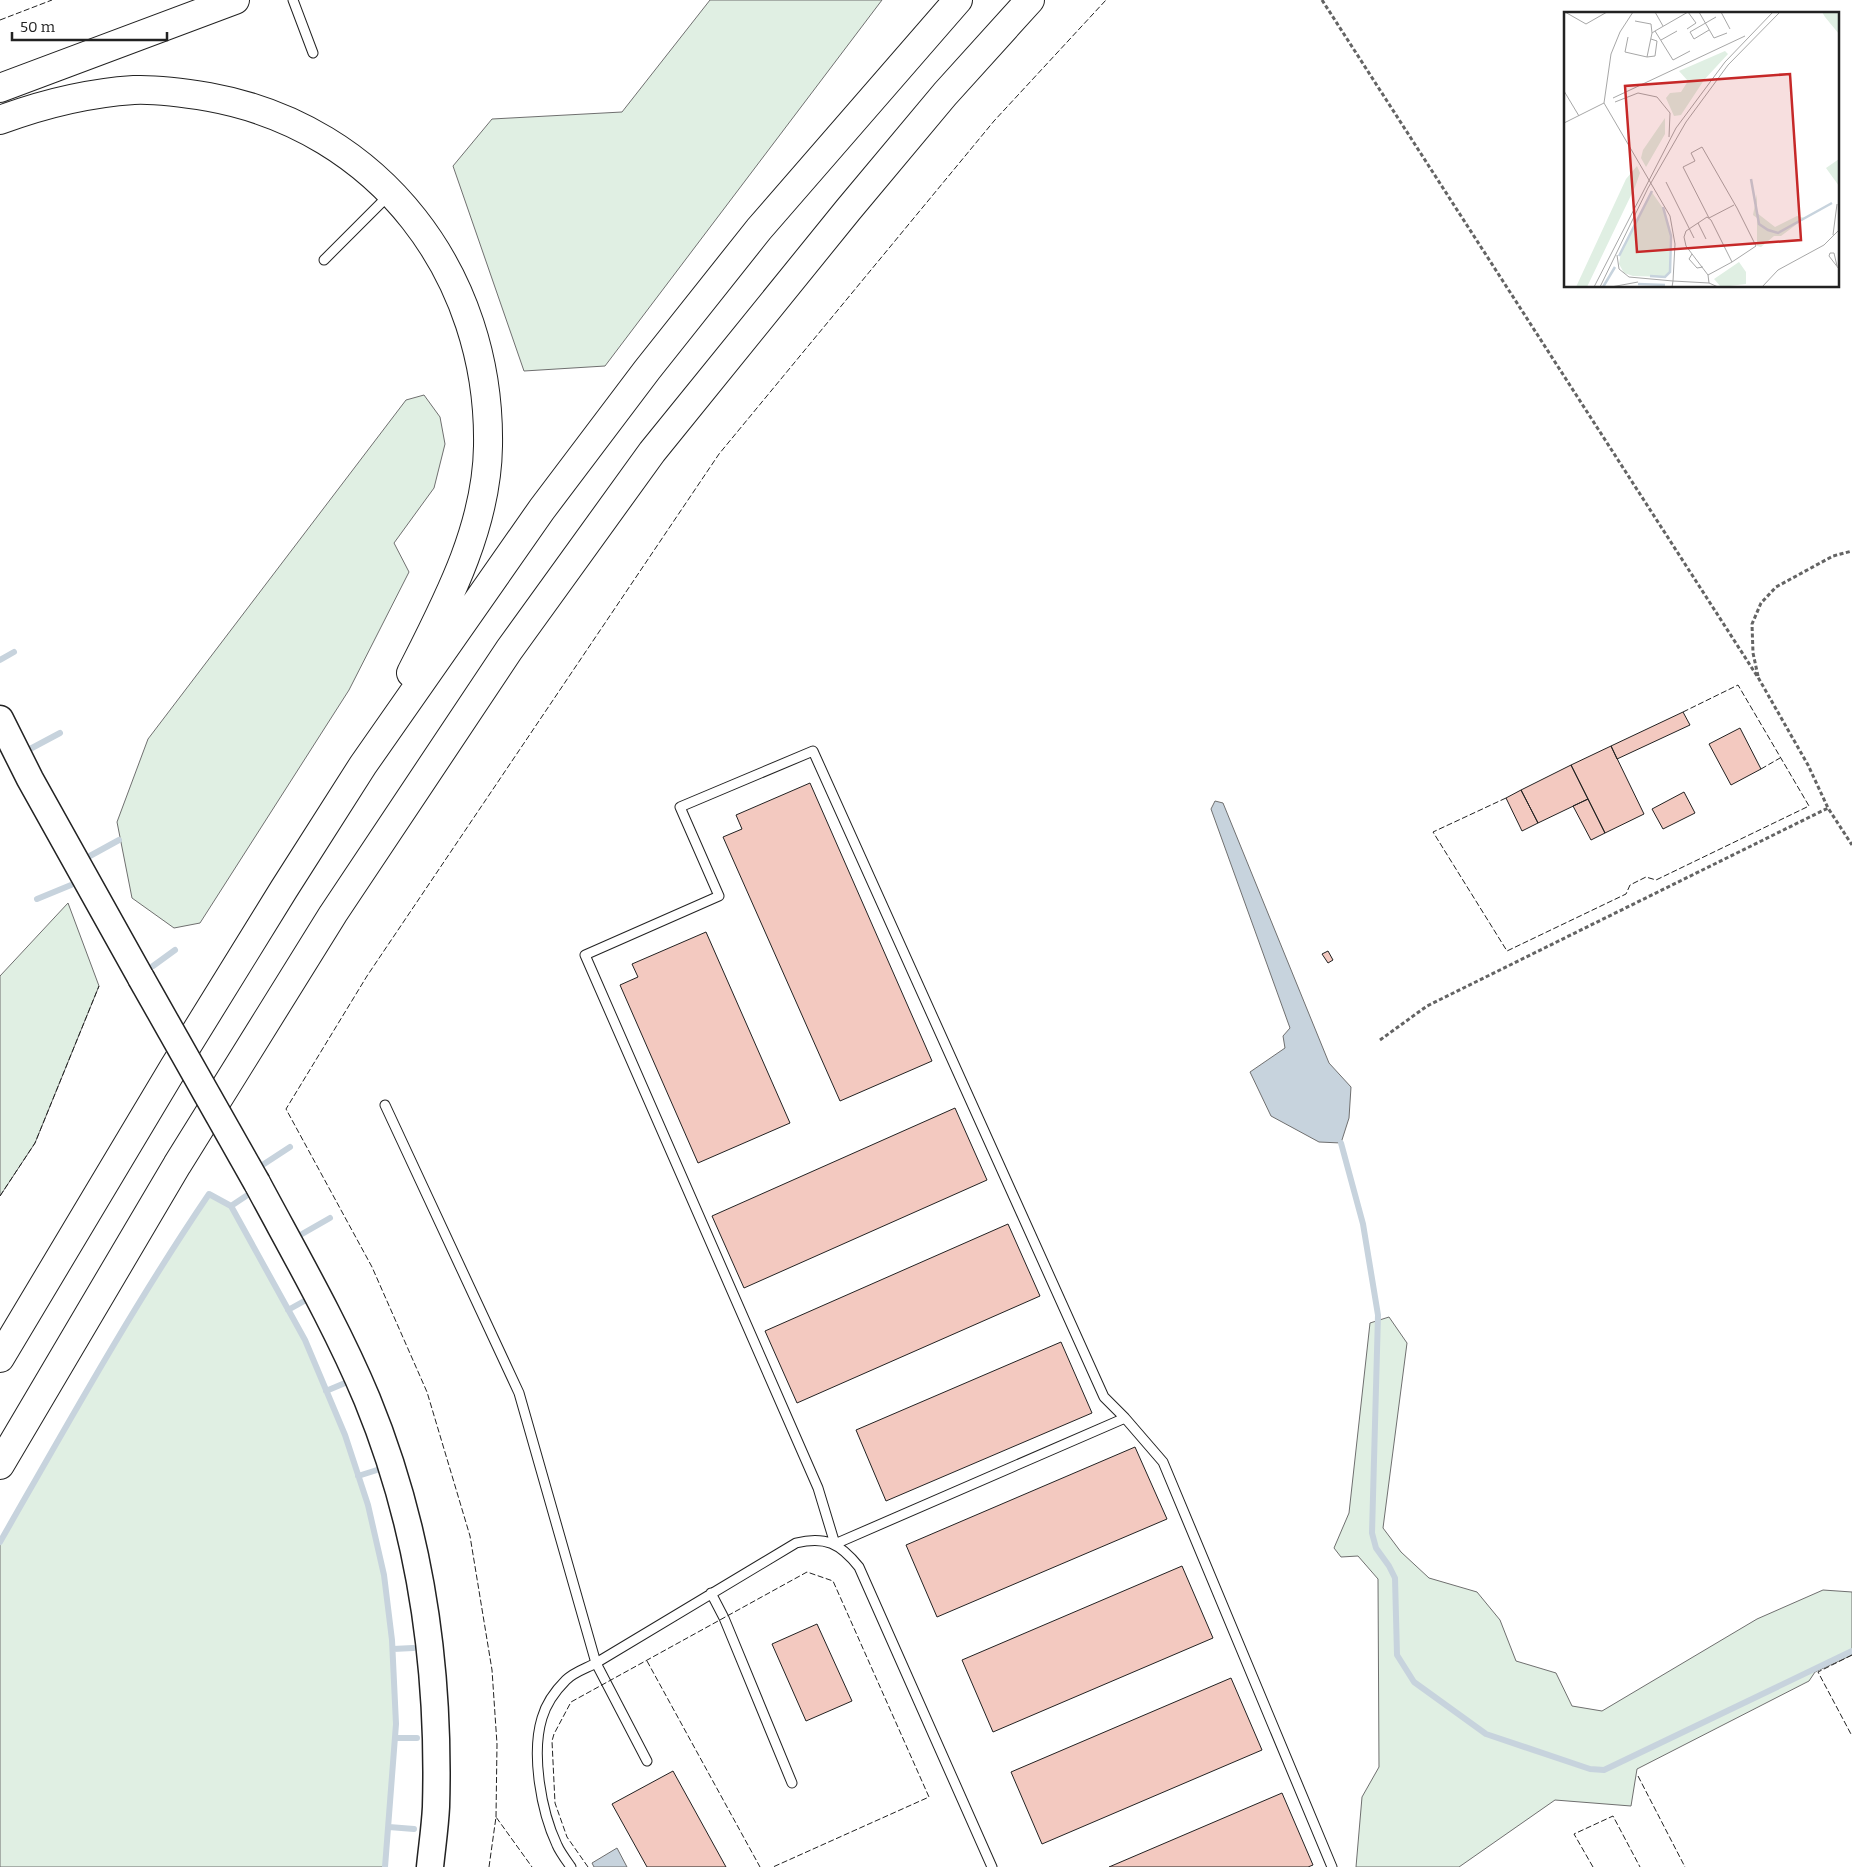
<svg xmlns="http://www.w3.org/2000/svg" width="1852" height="1867" viewBox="0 0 1852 1867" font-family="Bitter,serif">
	<rect width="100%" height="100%" fill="#fff"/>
	<path fill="#e0efe3" stroke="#6f6f6f" d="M710,0H882L605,366L524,371L453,166L492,119L622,112Z
		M424,395L440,417L445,444L434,488L394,543L409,572L349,690L200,923L174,928L132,898L117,822L148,739L406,400Z
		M68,903L99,986L35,1143L0,1196V976Z
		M209,1194L231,1206L305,1340L345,1435L368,1505L384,1575L392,1640L396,1724L385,1867H0V1542L72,1417L169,1253Z
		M1389,1317L1407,1343L1383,1528L1401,1552L1429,1578L1477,1592L1500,1620L1516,1661L1556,1673L1572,1706L1602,1711L1757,1619L1823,1590L1852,1592V1655L1815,1672L1809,1681L1637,1769L1631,1806L1555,1800L1459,1867H1356L1362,1797L1379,1767L1378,1579L1358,1556L1341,1557L1334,1548L1349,1513L1370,1323Z"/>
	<path fill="#c7d3dd" stroke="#6f6f6f" d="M1215,801L1223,803L1329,1063L1351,1087L1349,1118L1341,1143L1319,1142L1271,1116L1250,1072L1285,1048L1283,1036L1290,1028L1211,809Z
		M617,1848L627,1867H594L592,1863Z"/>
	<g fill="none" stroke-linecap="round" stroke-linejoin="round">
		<path stroke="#c7d3dd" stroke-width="6" d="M0,660L14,652
			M30,749L60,733
			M88,857L119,840
			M37,899L71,885
			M153,966L175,950
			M1341,1143L1363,1224L1378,1315L1372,1533L1376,1548L1389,1566L1395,1578L1397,1655L1414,1682L1486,1734L1590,1769L1604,1770L1852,1651
			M264,1164L290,1147
			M231,1206L246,1196
			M302,1234L330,1218
			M288,1310L306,1300
			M326,1391L345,1383
			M358,1476L377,1470
			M0,1542C67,1425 133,1306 209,1194L231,1206L305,1340L345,1435L368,1505L384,1575L392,1640L396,1724L385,1867
			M393,1649L413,1648
			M395,1738H417
			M389,1827L414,1829"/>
	</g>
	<path fill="#f3c9c0" stroke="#222" d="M1683,712L1690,725L1617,759L1611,746Z
		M1740,728L1761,769L1731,785L1709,744Z
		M1611,746L1644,814L1605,833L1571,765Z
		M1571,765L1588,799L1538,823L1521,790Z
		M810,783L932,1061L840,1101L723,837L742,829L736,815Z
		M1521,790L1538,823L1522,831L1506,798Z
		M1684,792L1695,813L1663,829L1652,809Z
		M1588,799L1605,833L1591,840L1573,806Z
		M706,932L790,1123L698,1163L620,985L638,977L632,964Z
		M1328,951L1333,960L1328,963L1322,954Z
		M955,1108L987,1180L744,1288L712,1216Z
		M1008,1224L1040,1296L797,1403L765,1331Z
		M1061,1342L1092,1413L886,1501L856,1430Z
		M1135,1447L1167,1519L937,1617L906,1545Z
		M1182,1566L1213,1638L993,1732L962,1660Z
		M817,1624L852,1701L806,1721L772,1644Z
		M1231,1678L1262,1750L1042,1844L1011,1772Z
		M673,1771L726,1867H647L612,1804Z
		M1282,1793L1313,1865L1308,1867H1109Z"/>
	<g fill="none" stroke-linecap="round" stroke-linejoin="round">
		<g stroke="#222" stroke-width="11">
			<path id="lane" d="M293,0L313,53
				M324,260L388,196
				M385,1105L519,1393L596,1663L647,1761
				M1125,1418L835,1544L818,1488L585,955L719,896L680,807L813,751L1104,1397L1125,1418L1163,1462L1332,1867
				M711,1593L724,1618L792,1783
				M571,1867C566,1860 560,1852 557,1845C541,1811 531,1754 542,1718C546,1704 556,1690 566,1680C574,1672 587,1668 596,1663L796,1543C825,1536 840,1543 859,1567L992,1867"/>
		</g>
		<g stroke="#222" stroke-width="29">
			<path id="secondary" d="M0,719L30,779L141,978
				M257,1183C295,1254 336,1325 367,1399C420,1528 440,1668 436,1807C435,1827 432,1847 430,1867"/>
		</g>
		<g stroke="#222" stroke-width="30">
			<path id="highway" d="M0,88L235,0
				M0,120C43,104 88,93 134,90C159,89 185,93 209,97C380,128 491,275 488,446C487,527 447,602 411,673
				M0,1358L174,1067L284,889L363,765L542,509L647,370L759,229L958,0
				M0,1465L177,1165L333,914L509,650L652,452L848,210L945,94L1030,0"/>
		</g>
		<path stroke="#646464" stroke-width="3" stroke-dasharray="4 2.5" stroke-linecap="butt" d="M1322,0L1759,679L1808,765L1828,808L1852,845
			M1758,676L1753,653L1752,624L1761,603L1776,587L1833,556L1852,551
			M1380,1040L1427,1006L1828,808"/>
		<use href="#lane" stroke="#fff" stroke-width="9"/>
		<use href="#secondary" stroke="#fff" stroke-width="26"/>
		<use href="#highway" stroke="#fff" stroke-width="28"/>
		<g stroke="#222" stroke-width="29" stroke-linecap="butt">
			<path id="secondary-bridge" d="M141,978L257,1183"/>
		</g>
		<use href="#secondary-bridge" stroke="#fff" stroke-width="26"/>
		<path stroke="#222" stroke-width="1" stroke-dasharray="6 2.5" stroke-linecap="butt" d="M0,20L52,0
			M1761,769L1780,758
			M1506,798L1433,832L1507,951L1626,894L1630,885L1646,877L1656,880L1809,806L1738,685L1683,712
			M0,1196L35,1143L99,986
			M1852,1655L1818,1672L1852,1736
			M647,1661L760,1867
			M1638,1776L1685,1867
			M496,1817L497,1744L492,1670L470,1536L453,1479L427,1392L372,1267L286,1109L367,976L719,454L994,121L1106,0
			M489,1867L496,1817L532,1867
			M588,1867L567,1837L555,1803L552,1741L554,1734L571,1702L807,1572L833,1581L929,1797L773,1867
			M1593,1867L1574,1834L1613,1816L1640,1867"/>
	</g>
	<g transform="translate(1564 12)">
		<rect width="275" height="275" fill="#fff"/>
		<path d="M258,0H275V22L261,5ZM161,39L164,42L140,68L117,103L110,104L102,86L106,81L117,80L124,69L115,59ZM101,106V122L82,155L77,146L79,138ZM275,147V174L262,156ZM73,154L76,161L71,175L23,275H12L62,167ZM87,179L101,199L106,217L105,262L101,265L69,264L60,261L55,252L57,240ZM193,182V201L211,215L233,204L241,206L217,224H210L197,235L193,234V206L189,203ZM175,250L182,260V272L157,275L150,267Z" fill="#e0efe3"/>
		<path fill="none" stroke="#c7d3dd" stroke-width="2.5" d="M187,167L195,212L204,218L214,221L268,191M55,244L88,179M86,264L101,265L106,260L107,224L99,195M74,272L101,273M39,275L51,255"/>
		<path fill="none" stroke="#a7a7a7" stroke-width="1" d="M1,0L22,12L43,0M69,0L56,20L47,42L40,91L106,204L111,232L109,269M91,0L99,14M124,0L91,19L109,48L126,39M135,0L150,26L163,21M157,0L166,17M71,9L87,12L88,21M123,17L132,11L124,0M145,18L130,27L126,20L152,5M64,25L61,40L83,45L88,21L91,19M97,28L113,19M83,45L91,44L93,29L87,27M0,79L15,104M49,86L181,24M51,90L74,81L93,85L106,101L105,125M0,111L40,91M102,170L130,226M134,211L142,227M269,223L273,192M128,242L125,247L133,256L139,255M53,243L55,257L65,265L109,269M168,250L192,234L173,196L138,135L127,141L131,149L119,155L145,206L170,193M273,254L270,241H266L265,244L275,257M144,263L168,250L147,208L143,205L122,219L120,225L122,234L144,263L145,271M30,275L112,116L161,50L209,0M36,275L84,176L122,110L164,53L216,0M47,275L74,270M108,275L109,269L145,271L154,275M198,275L214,258L260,233L275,218"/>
		<path fill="#c62828" fill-opacity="0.15" stroke="#c62828" stroke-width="2.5" d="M226,62L237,228L73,240L61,74Z"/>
		<rect width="275" height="275" fill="none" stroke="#222" stroke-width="2.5"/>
	</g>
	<path d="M12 32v8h155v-8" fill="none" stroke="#222222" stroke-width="2.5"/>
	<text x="20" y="32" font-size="15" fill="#222222" stroke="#ffffff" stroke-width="4" paint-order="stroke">50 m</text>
</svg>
